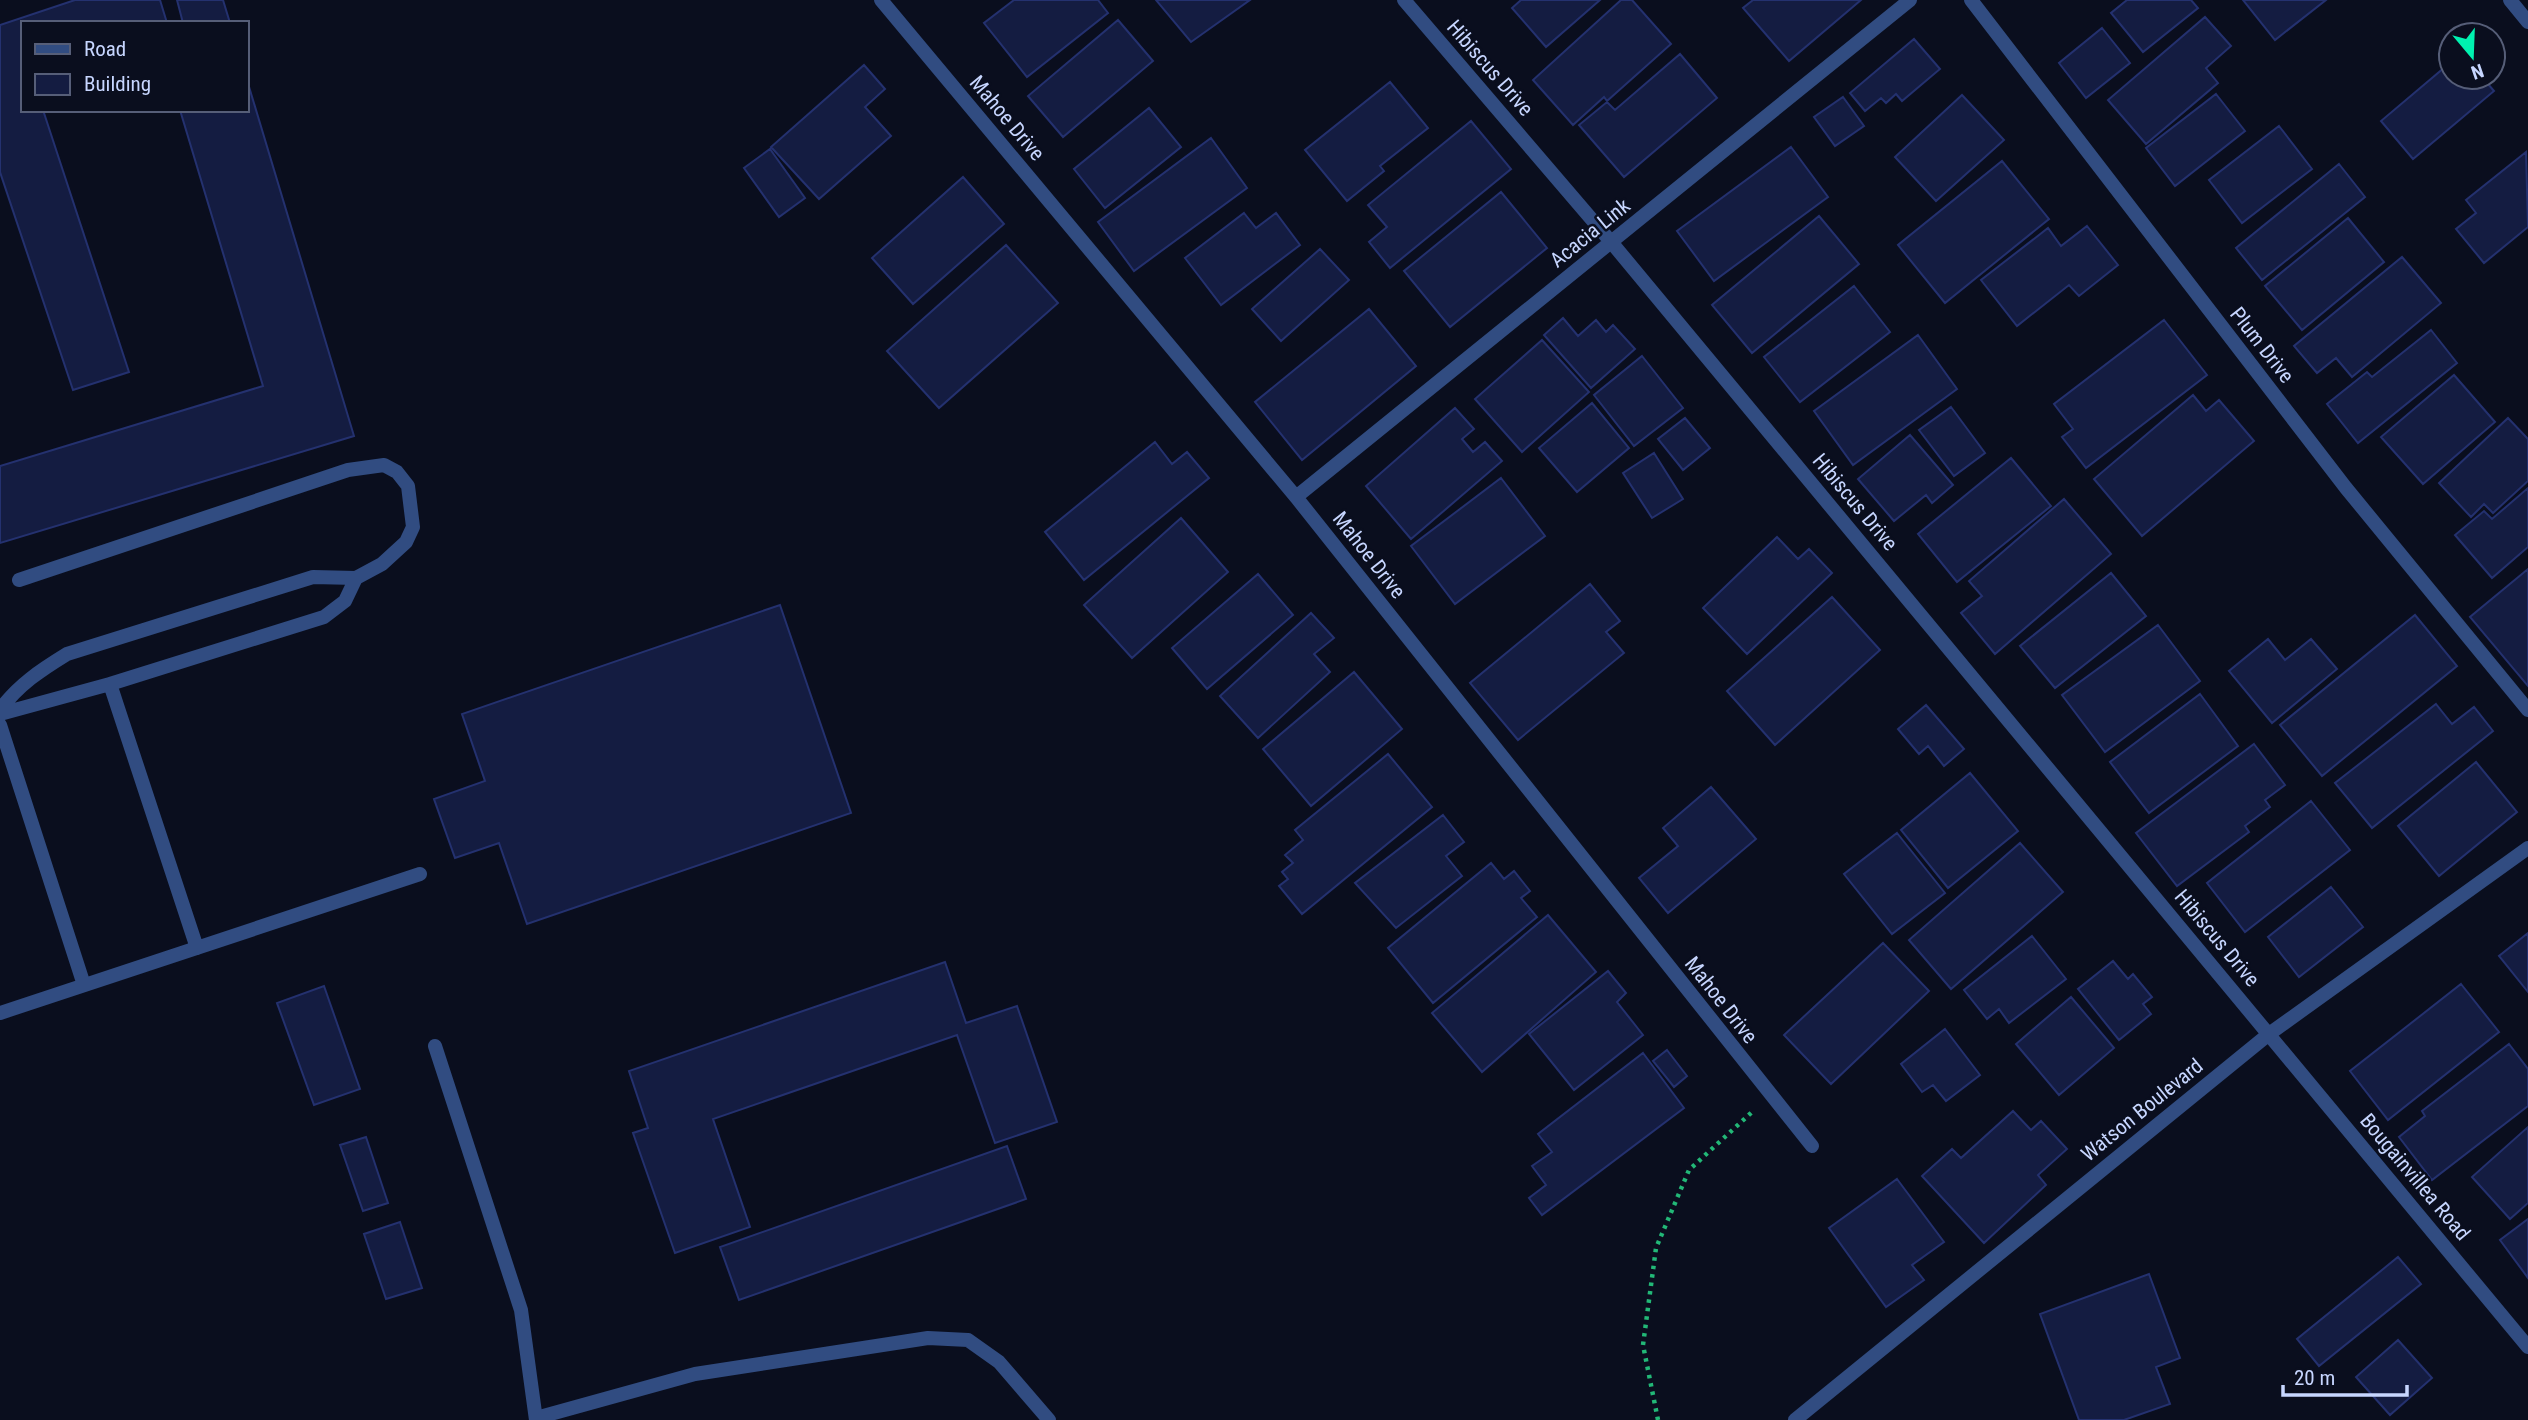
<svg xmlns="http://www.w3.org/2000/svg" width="2528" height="1420" viewBox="0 0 2528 1420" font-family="'Roboto Condensed',sans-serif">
	<rect width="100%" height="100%" fill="#0a0e1e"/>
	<path fill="#141c41" stroke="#24316f" stroke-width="2" d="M75,0H160L167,23H23V110H43L129,372L73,390L0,172V25Z
		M177,0H223L230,23H183Z
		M1014,0H1098L1108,13L1027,77L984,23Z
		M1156,0H1250L1191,42Z
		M1521,0H1600L1546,47L1512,8Z
		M1621,0H1632L1671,44L1607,101L1604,97L1573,125L1533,80Z
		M1753,0H1861L1789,61L1743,8Z
		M2127,0H2191L2198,8L2143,52L2111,13Z
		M2243,0H2326L2275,40Z
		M2205,17L2231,46L2206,68L2218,83L2146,144L2108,100Z
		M1118,20L1153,61L1063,137L1028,96Z
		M2102,28L2130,63L2086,98L2059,63Z
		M1914,39L1940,69L1902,101L1896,94L1886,103L1881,98L1865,111L1850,93Z
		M1680,54L1717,98L1624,177L1579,125L1607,102L1615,110Z
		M2451,62V77H2482L2494,91L2413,159L2381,121Z
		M864,65L885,89L865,107L891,136L819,199L771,147Z
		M247,80L354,436L0,543V466L263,386L180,110H247Z
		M1390,82L1428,128L1380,166L1384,171L1347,201L1305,150Z
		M2216,94L2245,131L2175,186L2146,148Z
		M1962,95L2004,140L1936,201L1895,157Z
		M1843,97L1864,126L1835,146L1814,117Z
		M1149,108L1181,147L1105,208L1074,169Z
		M1471,121L1511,169L1390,268L1369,242L1387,227L1368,205Z
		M2279,126L2312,169L2242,223L2209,180Z
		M1211,138L1247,188L1134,271L1098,222Z
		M1791,147L1828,197L1714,281L1677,231Z
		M770,149L805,198L779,217L744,168Z
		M2526,152L2528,227L2484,263L2456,229L2476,213L2466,200Z
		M2002,161L2049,219L1945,303L1898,245Z
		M2339,164L2365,197L2262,280L2236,248Z
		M963,177L1004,224L913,304L872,258Z
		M1501,192L1547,248L1450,327L1404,271Z
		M1244,213L1256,228L1276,213L1300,245L1221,305L1185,258Z
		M1819,216L1859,264L1752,353L1712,305Z
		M2348,218L2384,262L2302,330L2265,286Z
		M2087,226L2118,265L2079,296L2069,285L2017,326L1981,280L2048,228L2061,246Z
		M1006,245L1058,303L939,408L887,351Z
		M1320,249L1349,280L1281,341L1252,309Z
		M2402,257L2441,303L2352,377L2336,358L2317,373L2294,346Z
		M1854,286L1890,332L1800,402L1764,357Z
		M1369,309L1416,366L1302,460L1255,402Z
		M1563,318L1578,336L1596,320L1606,332L1613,325L1635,349L1591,388L1544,335Z
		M2164,320L2207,375L2086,468L2062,437L2073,429L2054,404Z
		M2431,330L2457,363L2358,443L2327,404L2367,372L2372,377Z
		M1918,335L1957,389L1853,465L1814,411Z
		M1542,340L1589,392L1522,452L1475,399Z
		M1642,356L1683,408L1634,446L1594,395Z
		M2454,375L2495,422L2423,484L2381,437Z
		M2193,395L2206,411L2219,400L2254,441L2142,536L2094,479Z
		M1592,403L1629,448L1577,492L1539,448Z
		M1951,407L1985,453L1954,476L1919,430Z
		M1455,408L1474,429L1462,439L1473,452L1485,442L1502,461L1411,539L1366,486Z
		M1685,418L1710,448L1683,470L1658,439Z
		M2508,418L2528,439V481L2493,513L2484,504L2471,517L2439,483Z
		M1910,435L1953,485L1932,503L1926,495L1894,521L1858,479Z
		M1155,442L1172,464L1187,452L1209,478L1084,580L1045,532Z
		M1654,453L1683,499L1652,518L1623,473Z
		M2011,458L2051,506L1957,582L1918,534Z
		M1501,478L1545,536L1455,604L1411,546Z
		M2528,488V547L2492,578L2455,535L2484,511L2492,519Z
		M2064,499L2111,554L1995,654L1961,613L1982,596L1969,581Z
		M1181,518L1228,572L1132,658L1084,605Z
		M1777,537L1798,559L1809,549L1832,573L1747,654L1703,608Z
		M2528,569V686L2470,617Z
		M2111,573L2146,616L2055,688L2020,646Z
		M1258,574L1293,615L1207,689L1172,648Z
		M1590,584L1620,621L1606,632L1624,653L1518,740L1470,683Z
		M1832,597L1880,650L1775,745L1727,691Z
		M780,605L851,813L527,924L499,843L455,858L434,799L485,781L462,714Z
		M1311,613L1334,638L1314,654L1330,672L1258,738L1220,696Z
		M2415,615L2457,666L2322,776L2280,725Z
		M2158,625L2200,681L2105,752L2062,695Z
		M2268,639L2285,660L2311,639L2337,669L2272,723L2229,671Z
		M1354,672L1402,729L1311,806L1263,749Z
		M2200,694L2238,746L2149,813L2110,762Z
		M2436,704L2452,724L2474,707L2493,731L2372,828L2335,783Z
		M1926,705L1964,749L1944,766L1928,746L1919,754L1898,729Z
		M2254,744L2285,785L2265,800L2270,807L2245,826L2249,832L2177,886L2136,833Z
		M1388,754L1432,807L1302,914L1279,886L1288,879L1282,872L1293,863L1285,855L1303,840L1295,830Z
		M2476,762L2517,812L2439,876L2398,826Z
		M1970,773L2018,831L1948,888L1901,830Z
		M1711,787L1756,839L1668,913L1639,878L1678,846L1663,828Z
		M2311,801L2350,850L2245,932L2207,883Z
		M1443,815L1464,842L1446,856L1462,876L1396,928L1355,883Z
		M1897,833L1945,893L1892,934L1844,874Z
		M2020,843L2063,892L1951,989L1909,940Z
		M1491,863L1504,879L1514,871L1530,891L1521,898L1537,917L1433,1003L1388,948Z
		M2331,887L2363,927L2299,977L2268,937Z
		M1548,915L1596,972L1482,1072L1432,1013Z
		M2528,933V992L2499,956Z
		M2032,936L2066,979L2009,1023L1999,1009L1987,1019L1964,990Z
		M1883,943L1929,991L1831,1084L1784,1035Z
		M2113,961L2128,979L2133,974L2152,997L2143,1004L2151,1014L2119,1040L2078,989Z
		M945,962L966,1023L1017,1006L1057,1122L995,1143L957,1035L713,1119L750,1227L675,1253L633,1133L648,1128L629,1071Z
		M1608,971L1626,993L1617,1002L1643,1035L1574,1090L1529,1034Z
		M2461,984L2499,1032L2388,1120L2350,1071Z
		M324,986L360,1089L314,1105L277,1003Z
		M2071,997L2114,1048L2059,1095L2016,1044Z
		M1945,1029L1980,1075L1946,1101L1933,1085L1922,1092L1901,1064Z
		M2509,1044L2528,1069V1106L2432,1180L2399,1137L2425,1116L2422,1111Z
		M1667,1050L1687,1076L1674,1087L1653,1061Z
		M1643,1053L1684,1108L1542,1215L1529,1198L1546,1185L1532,1166L1552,1152L1538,1134Z
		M2013,1111L2031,1130L2041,1121L2067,1149L2038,1175L2046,1185L1984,1243L1922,1176L1952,1149L1961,1158Z
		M2528,1127V1203L2510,1219L2472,1177Z
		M366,1137L388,1203L363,1211L340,1145Z
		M1007,1146L1026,1199L739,1300L720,1247Z
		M1897,1179L1944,1242L1912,1265L1924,1280L1886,1307L1829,1228Z
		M2528,1219V1278L2500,1240Z
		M400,1222L422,1288L386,1299L364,1234Z
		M2398,1257L2421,1284L2319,1366L2297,1339Z
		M2149,1274L2180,1358L2156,1367L2170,1404L2124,1420H2079L2040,1314Z
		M2398,1340L2432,1378L2390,1415L2356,1377Z"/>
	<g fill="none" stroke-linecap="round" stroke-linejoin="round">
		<path stroke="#22b877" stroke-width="4.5" stroke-dasharray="3.5 5" stroke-linecap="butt" d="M1658,1420L1643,1345L1656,1248L1689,1170L1752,1112"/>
		<path stroke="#314c81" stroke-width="14" d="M19,580L348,470L384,465L397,472L408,486L413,527L406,542L382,564L356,578L345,601L324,617L110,684
			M0,710C18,685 41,670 67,654L313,577L356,578
			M0,714L110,684L197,948
			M0,725L84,985
			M0,1013L420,874
			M435,1046L521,1310L536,1420
			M536,1418L695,1374L928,1338L968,1340L999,1362L1049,1420"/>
		<path stroke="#314c81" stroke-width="14" d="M881,0L1296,497L1812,1146
			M1404,0L1612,243L2528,1347
			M1971,0L2346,488L2528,710
			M2510,0L2528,22
			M1296,497L1910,0
			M1795,1420L2269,1034L2528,848"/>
	</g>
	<g text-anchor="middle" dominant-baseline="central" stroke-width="5" stroke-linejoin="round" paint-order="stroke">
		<g font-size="21" fill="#c7d6ff" stroke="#0a0e1e">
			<text transform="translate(1490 68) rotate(49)">Hibiscus Drive</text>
			<text transform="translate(1007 118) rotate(50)">Mahoe Drive</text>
			<text transform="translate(1590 233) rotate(-39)">Acacia Link</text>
			<text transform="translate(2262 345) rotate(52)">Plum Drive</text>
			<text transform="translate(1855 502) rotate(50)">Hibiscus Drive</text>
			<text transform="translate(1369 555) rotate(52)">Mahoe Drive</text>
			<text transform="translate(2217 938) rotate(50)">Hibiscus Drive</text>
			<text transform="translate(1721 1000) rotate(52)">Mahoe Drive</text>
			<text transform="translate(2142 1110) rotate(-39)">Watson Boulevard</text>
			<text transform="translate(2415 1177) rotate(50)">Bougainvillea Road</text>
		</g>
	</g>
	<rect x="21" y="21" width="228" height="91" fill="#0a0e1e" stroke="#565e78" stroke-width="2"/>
	<rect x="35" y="44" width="35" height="10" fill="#314c81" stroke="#565e78" stroke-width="2"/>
	<text x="84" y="56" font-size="21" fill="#c7d6ff">Road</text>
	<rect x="35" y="74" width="35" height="21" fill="#141c41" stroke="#565e78" stroke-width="2"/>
	<text x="84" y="91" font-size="21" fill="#c7d6ff">Building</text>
	<g transform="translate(2472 56) rotate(161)"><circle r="33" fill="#0a0e1e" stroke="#565e78" stroke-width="2"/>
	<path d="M0-5L12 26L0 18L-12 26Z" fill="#00f2b0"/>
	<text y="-10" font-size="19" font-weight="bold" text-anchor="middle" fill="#c7d6ff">N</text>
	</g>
	<path d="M2283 1385v10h124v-10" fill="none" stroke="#c7d6ff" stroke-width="3.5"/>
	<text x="2294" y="1385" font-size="21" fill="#c7d6ff" stroke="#0a0e1e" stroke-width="5" paint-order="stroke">20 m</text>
</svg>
